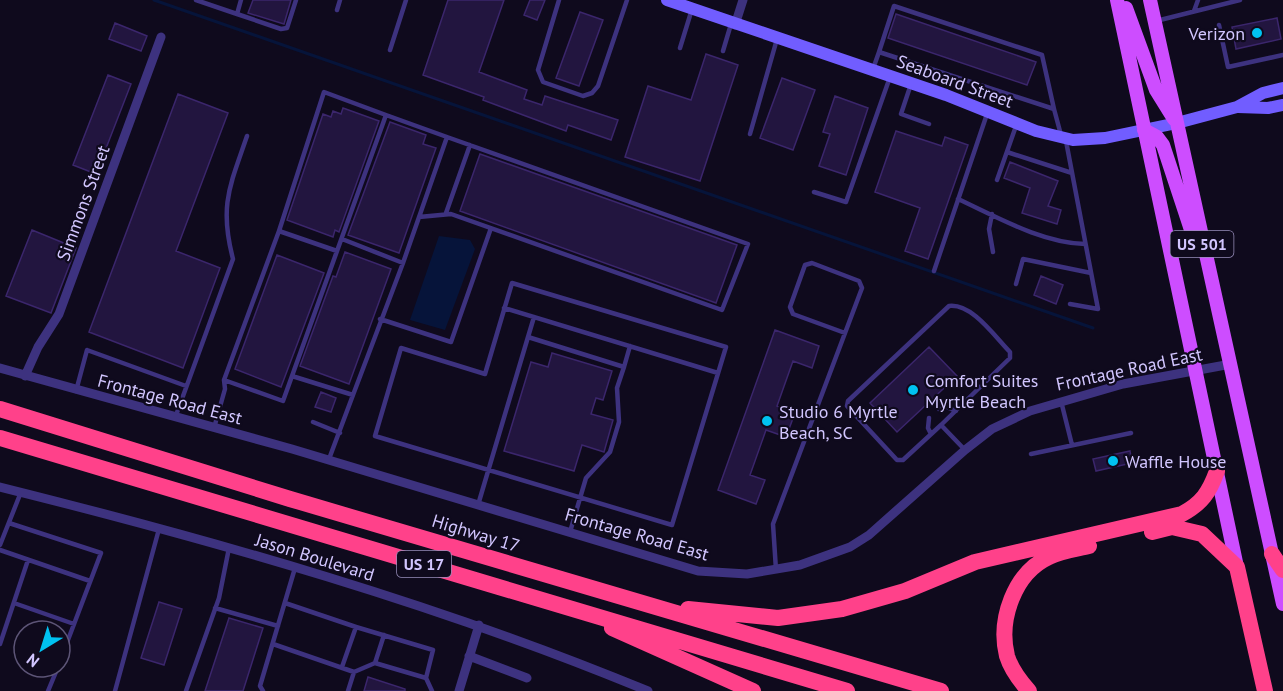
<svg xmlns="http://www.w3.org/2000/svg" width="1283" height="691" viewBox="0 0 1283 691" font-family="'PT Sans',sans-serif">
	<rect width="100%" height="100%" fill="#0f0a1d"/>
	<path fill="#06143a" d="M439,236L470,240L475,249L445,330L410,320Z"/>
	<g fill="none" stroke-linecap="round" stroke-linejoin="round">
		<path stroke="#06143a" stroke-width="3" d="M154,0L1093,328"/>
	</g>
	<path fill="#22153f" stroke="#3b266c" stroke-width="1.5" d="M253,0H291L284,24L248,13Z
		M448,0H504L479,72L527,90L524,99L542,105L545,96L618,120L611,140L568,125L566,131L483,100L484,97L423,75Z
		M530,0H545L537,20L524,15Z
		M580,12L603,20L579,86L556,78Z
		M896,14L1036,62L1027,85L888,38Z
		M1277,18L1281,39L1236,49L1232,27Z
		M115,23L147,36L141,51L109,39Z
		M706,54L738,65L700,181L625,157L648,86L691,100Z
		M108,75L131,84L96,174L73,165Z
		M782,78L815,90L793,150L760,138Z
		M178,94L228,113L176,251L220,268L183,368L89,332Z
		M835,96L868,108L846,175L819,166L830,134L823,132Z
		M343,108L379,121L339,232L335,230L333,237L287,220L323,114L331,117L333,111L341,114Z
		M390,122L426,135L423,144L436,148L399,253L348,235Z
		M896,131L942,146L945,137L968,145L928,259L905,251L920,208L875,192Z
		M480,154L737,245L716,303L460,211Z
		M1010,162L1058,181L1048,206L1061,210L1057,224L1022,213L1030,188L1004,178Z
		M32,230L76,248L51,313L6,296Z
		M345,252L391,269L349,384L300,366L333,276L336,277Z
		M277,255L324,273L281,387L235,369Z
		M1041,276L1063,285L1056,304L1034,295Z
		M775,330L819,346L812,368L793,361L777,406L795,413L786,437L766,430L750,475L765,480L756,504L718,490Z
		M929,347L957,376L897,432L870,403Z
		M552,353L612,371L603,400L596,398L591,414L613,420L604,452L582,445L574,471L504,451L531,362L548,367Z
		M321,392L336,398L331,412L315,407Z
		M1130,451L1132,463L1096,471L1093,459Z
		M159,602L182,609L164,665L141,658Z
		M229,618L263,628L243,691H205Z
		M368,677L405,689V691H364Z"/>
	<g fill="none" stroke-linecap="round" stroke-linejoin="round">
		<path stroke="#3d327f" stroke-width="4.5" d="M196,0L237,14
			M241,0L237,14L281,29L287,28L296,0
			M559,0L538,70L543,82L583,96L592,93L598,86L627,0
			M337,10L340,0
			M1194,11L1198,0
			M1156,21L1240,0
			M1219,25L1228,67L1283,55
			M680,48L692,9
			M390,50L406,0
			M723,51L731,24
			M879,52L894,6L1042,55L1054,109
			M873,69L879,52L1054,109L1061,135
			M911,84L901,114L929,124
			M750,134L777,39
			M1066,141L1098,309L1070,304
			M1007,152L1072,173
			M997,180L1016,126
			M814,192L846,202L890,77
			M958,199C997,217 1042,243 1085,244
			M446,213L470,145
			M992,214L989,229L993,252
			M419,217L451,214L722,310L748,244L447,137
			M342,239L403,263L447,137L386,115
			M934,271L987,114
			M512,283L726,347L672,525L375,436L401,348L485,374Z
			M1016,284L1023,259L1091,273
			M504,308L718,373
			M380,319L451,342L491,228
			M528,337L534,317
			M624,367L630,346
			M292,376L353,395L403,263
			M224,380L283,401L386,115L324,92L279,231
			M76,391L87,350L186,386
			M1061,401L1072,445
			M939,409L944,406L956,411
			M175,418L233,259C219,205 230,186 247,136
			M929,418L928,428L931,434
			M313,422L340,433
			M941,425L1010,358V352C995,337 972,303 949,306L848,401L847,406L897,460H903L941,425L965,450
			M214,428L225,389L224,380L279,231L337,251
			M1031,454L1131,433
			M329,459L353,395
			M478,505L528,337L624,367L617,388L619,422L610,452L586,478L570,532
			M9,523L101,553L60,661
			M0,545L21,492
			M0,550L90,581
			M776,570L773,524L862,288L859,281L812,263L805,265L790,307L793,314L845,333
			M14,603L74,624
			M285,603L356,627
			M215,608L278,626
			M0,644L28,560
			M273,644L354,672L348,691
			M375,663L384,635
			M342,667L356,627L433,650L426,678L375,663L354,672
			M426,678L432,691
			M48,691L58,667
			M115,691L159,529
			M186,691L219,598L229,548
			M263,691L260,686L295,568"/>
		<path stroke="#3d327f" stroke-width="9" d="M735,25L743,0
			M0,368L292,449L698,571L747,574L800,565L850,547L869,535L965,450L992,429L1030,411L1123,384L1231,364
			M25,376L38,347L59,314L161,37
			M0,487C220,542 438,604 648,691
			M469,656L527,678
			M459,691L479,625"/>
		<path stroke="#715dff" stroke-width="12" d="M667,0L946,95L1036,131L1073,140L1105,138L1177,123L1237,107L1263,93L1283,88
			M1238,107L1268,108L1283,105"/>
		<path stroke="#cd4dff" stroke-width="14" d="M1117,0L1237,567
			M1150,0L1283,604
			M1126,8L1156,90L1174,119
			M1144,130L1157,137L1163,145L1194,239"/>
		<path stroke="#ff418a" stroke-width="16" d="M0,409L290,499L941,691
			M0,438L847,691
			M1152,532L1172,527L1202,534L1237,567L1265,691
			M1272,554L1283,570
			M688,609L778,618L842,609L905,591L975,562L1182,514C1202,503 1209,493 1217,471
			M612,628L753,691
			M1029,691C1020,681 1011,669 1007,656C998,620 1014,573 1049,557C1060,551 1076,549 1089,546"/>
	</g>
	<g fill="#00c2f1" stroke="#0f0a1d" stroke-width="2">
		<circle cx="1257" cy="33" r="6"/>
		<circle cx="913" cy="390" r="6"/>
		<circle cx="767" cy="421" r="6"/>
		<circle cx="1113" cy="461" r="6"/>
	</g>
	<g text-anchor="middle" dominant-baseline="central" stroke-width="4.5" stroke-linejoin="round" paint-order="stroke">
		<g fill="#0f0a1d" stroke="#988ebb" stroke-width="1.5">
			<rect x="1170.5" y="231" width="63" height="26" rx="4.5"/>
			<rect x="397" y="551" width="54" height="26" rx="4.5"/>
		</g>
		<g font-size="16" font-weight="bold" fill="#d2c6ff">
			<text x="1202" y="244">US 501</text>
			<text x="424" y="564">US 17</text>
		</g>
		<g font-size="18" fill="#d2c6ff" stroke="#0f0a1d" text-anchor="start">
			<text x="1245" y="33" text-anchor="end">Verizon</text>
			<text x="925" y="380">Comfort Suites<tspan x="925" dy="21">Myrtle Beach</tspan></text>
			<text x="779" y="411">Studio 6 Myrtle<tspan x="779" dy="21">Beach, SC</tspan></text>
			<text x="1125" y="461">Waffle House</text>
		</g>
		<g font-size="18" fill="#d2c6ff" stroke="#0f0a1d">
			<text transform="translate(955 81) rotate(20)">Seaboard Street</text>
			<text transform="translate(83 203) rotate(-70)">Simmons Street</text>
			<text transform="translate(1129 369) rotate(-12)">Frontage Road East</text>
			<text transform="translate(170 399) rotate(15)">Frontage Road East</text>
			<text transform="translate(476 533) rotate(17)">Highway 17</text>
			<text transform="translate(637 534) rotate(16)">Frontage Road East</text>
			<text transform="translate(315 557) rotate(17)">Jason Boulevard</text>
		</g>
	</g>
	<g transform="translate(42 649) rotate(218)"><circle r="28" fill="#0f0a1d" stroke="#5d5577" stroke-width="1.5"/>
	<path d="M0-4.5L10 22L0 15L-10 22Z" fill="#00c2f1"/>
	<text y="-9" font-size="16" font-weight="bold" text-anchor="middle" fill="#d2c6ff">N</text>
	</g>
</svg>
